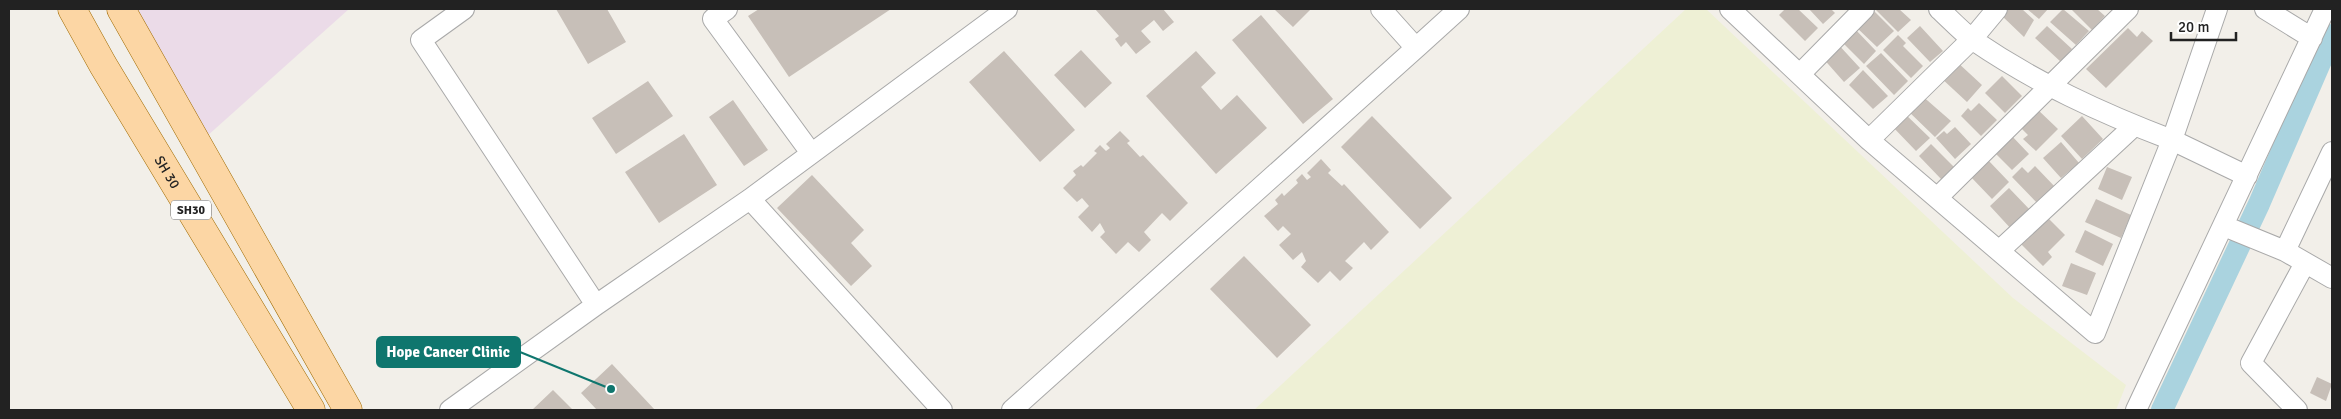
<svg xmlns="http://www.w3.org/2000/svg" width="2341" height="419" viewBox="0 0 2341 419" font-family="Signika,sans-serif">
	<rect width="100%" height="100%" fill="#f2efe9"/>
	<path fill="#ebdbe8" d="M134,9H349L206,137Z"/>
	<path fill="#eef0d5" d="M1686,9H1706L2013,298L2126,385L2116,410H1254Z"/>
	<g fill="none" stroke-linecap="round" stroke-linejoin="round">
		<path stroke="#aad3df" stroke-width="22" d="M2162,410L2259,204L2332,35"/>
	</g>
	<path fill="#c7bfb8" d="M556,9H607L626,42L588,64Z
		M759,9H891L789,77L748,16Z
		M1095,9H1163L1174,22L1163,31L1154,20L1141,31L1151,42L1136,54L1126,42L1121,47L1115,39L1119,36Z
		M1274,9H1311L1293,27Z
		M1785,9H1798L1818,28L1805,41L1779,15Z
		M1809,9H1831L1835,13L1823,24Z
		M1872,9L1894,31L1877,47L1855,26Z
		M1875,9H1899L1911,20L1898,32Z
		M2007,9H2022L2034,20L2024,37L2001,15Z
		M2027,9H2048L2039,19Z
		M2063,9L2089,31L2076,45L2050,22Z
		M2071,9H2097L2105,16L2092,30Z
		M1261,15L1333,99L1303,124L1232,40Z
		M1920,26L1943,51L1930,62L1907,38Z
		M2047,26L2072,49L2061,62L2035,38Z
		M1854,28L1876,51L1864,64L1841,41Z
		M2128,28L2137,37L2142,31L2153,41L2106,88L2086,69Z
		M1898,35L1906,43L1903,46L1923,66L1911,78L1883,50Z
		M1836,42L1860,68L1844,82L1821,56Z
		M1081,50L1112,83L1085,108L1054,75Z
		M1004,51L1075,130L1040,162L969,82Z
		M1196,51L1216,73L1201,87L1221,110L1237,95L1267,128L1216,174L1146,96Z
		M1881,53L1908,81L1894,95L1866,66Z
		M1956,61L1982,85L1967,102L1940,77Z
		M1863,70L1888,96L1873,109L1849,85Z
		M2002,76L2022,96L2005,113L1985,93Z
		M648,81L673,116L616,154L592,118Z
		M1920,94L1951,121L1935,137L1906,109Z
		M733,100L768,150L744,166L709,117Z
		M1979,103L1997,120L1981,136L1961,116L1968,108L1971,111Z
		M2036,108L2058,129L2036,151L2023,139L2028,135L2019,126Z
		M1903,112L1930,138L1916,151L1890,124Z
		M1372,116L1452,198L1420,229L1341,147Z
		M2082,116L2103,139L2082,159L2061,136Z
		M1955,127L1971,144L1955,159L1936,138L1944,131L1947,134Z
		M1120,131L1130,141L1127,143L1140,157L1143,155L1188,203L1170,221L1162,213L1144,232L1151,240L1139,252L1128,242L1116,254L1100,237L1105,232L1100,223L1092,232L1078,217L1089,206L1082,198L1077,202L1063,188L1076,175L1073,171L1081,165L1083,167L1097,153L1094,151L1100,145L1106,151L1110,148L1106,144Z
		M684,134L717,185L659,223L625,172Z
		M2010,134L2029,154L2012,170L1992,150Z
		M2061,142L2079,163L2061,178L2043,158Z
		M1931,144L1954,167L1942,180L1919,156Z
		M1321,159L1331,170L1328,173L1342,186L1344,184L1389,232L1371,250L1364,242L1345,261L1353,268L1340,281L1330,271L1318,283L1301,267L1306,261L1302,252L1293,260L1279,245L1291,234L1283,226L1278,231L1264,216L1278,204L1275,200L1282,193L1284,196L1298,183L1296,180L1302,174L1307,180L1311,177L1307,173Z
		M1988,160L2009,182L1992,199L1970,176Z
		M2035,166L2057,189L2040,206L2012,177L2022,167L2028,173Z
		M2107,167L2132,177L2122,200L2098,189Z
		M812,175L864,230L851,243L872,266L851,286L777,208Z
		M2009,188L2032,212L2013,231L1990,206Z
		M2096,199L2131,215L2121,238L2085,222Z
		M2046,216L2065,235L2048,252L2052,257L2043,266L2019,242Z
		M2085,230L2113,244L2103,266L2075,252Z
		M1244,256L1311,325L1277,358L1210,289Z
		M2071,263L2096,273L2087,295L2062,286Z
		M612,364L655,410H597L581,393Z
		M2317,377L2332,384L2326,401L2310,393Z
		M553,390L573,410H532Z"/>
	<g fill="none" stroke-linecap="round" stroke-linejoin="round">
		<g stroke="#a9a9a9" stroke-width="22">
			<path id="street" d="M464,9L421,40L596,305
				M727,9L713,19L811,153
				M1730,9L1869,140L2095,333L2172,140C2101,113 2036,83 1973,40C1961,31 1950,19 1939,9
				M2217,9L2172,140L2247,176
				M2265,9L2312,38
				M1416,48L1459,9
				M1800,74L1864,9
				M1869,140L1972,39L1997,9
				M1938,197L2128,9
				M750,199L942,410
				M2224,226L2285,251L2332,278
				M2000,250L2134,126
				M2285,251L2332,152
				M450,410L596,305L750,199L1007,9
				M1012,410L1416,48L1381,9
				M2136,410L2325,9
				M2297,410L2251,363L2305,263"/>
		</g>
		<g stroke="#a06b00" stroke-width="29">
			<g id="primary">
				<path id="s1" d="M72,9L103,65L311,410"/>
				<path d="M121,9L348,410"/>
			</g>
		</g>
		<use href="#street" stroke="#fff" stroke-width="20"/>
		<use href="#primary" stroke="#fcd6a4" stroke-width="28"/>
	</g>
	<g text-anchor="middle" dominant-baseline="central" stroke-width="4" stroke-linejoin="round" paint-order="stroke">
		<rect fill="#fff" stroke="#646464" stroke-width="1" x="171" y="200.5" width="40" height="19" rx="4"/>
		<g font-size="12" font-weight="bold" fill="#222">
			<text x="191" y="210">SH30</text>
		</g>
		<g font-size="14" fill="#222" stroke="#fff">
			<text stroke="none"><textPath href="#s1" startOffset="189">SH 30</textPath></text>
		</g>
	</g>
	<path fill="none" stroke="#0f766e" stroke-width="2" d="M611 389L520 352"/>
	<circle fill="#0f766e" stroke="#fff" stroke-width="2" cx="611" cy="389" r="5"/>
	<rect fill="#0f766e" stroke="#0f766e" stroke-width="2" x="377" y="337" width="143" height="30" rx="5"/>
	<g font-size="15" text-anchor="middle" font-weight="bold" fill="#fff">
		<text x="448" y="357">Hope Cancer Clinic</text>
	</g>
	<rect width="2341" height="419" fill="none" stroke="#222222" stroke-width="20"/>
	<path d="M2171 32v8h65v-8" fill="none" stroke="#222222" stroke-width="2.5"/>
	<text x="2178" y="32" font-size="15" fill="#222222" stroke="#ffffff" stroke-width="4" paint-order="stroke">20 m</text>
</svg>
